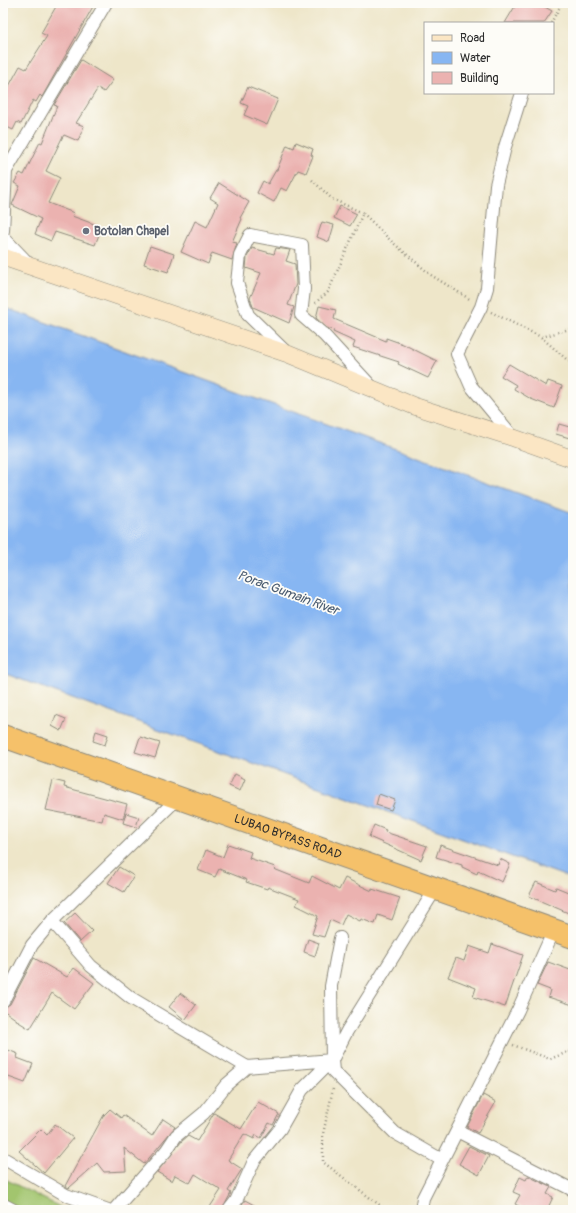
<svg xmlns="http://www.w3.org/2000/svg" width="576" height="1213" viewBox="0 0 576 1213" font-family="Pangolin,sans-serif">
	<rect width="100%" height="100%" fill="#fdfcf7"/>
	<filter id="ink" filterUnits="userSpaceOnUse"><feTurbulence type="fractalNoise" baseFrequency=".025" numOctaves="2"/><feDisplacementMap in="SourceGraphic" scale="8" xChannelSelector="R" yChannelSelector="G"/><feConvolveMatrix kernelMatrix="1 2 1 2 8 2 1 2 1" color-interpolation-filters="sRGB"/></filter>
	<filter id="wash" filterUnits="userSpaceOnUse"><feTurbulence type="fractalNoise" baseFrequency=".012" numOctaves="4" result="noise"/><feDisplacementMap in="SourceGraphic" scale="16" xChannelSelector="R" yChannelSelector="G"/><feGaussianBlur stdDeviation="0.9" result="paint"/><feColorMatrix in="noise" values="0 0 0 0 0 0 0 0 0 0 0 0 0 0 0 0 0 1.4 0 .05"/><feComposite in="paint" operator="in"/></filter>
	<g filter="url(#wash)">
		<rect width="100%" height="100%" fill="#eee6c9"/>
		<path fill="#a2c56e" stroke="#66784c" d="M3,1178L66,1210H3Z"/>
		<path fill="#87b6f2" stroke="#59708e" d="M3,307L573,513V879L3,673Z"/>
		<g id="blocks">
			<path fill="#ebb2b0" d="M58,3H95L42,97L40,95L36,102L33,100L21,124L17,122L13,130L3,125V97L20,66L26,69L47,36L41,33Z
				M517,3H538L552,11L544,23H505Z
				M81,60L113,80L104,92L98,88L76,123L84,126L78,141L64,135L62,138L46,171L60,178L48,203L74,213L72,216L102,227L95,245L55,232L51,241L35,234L41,219L12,205L20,186L14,183L20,173L24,175L40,142L42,143L57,106L54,105Z
				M248,87L278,99L267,125L244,115L248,106L241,103Z
				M296,142L313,149L311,155L313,156L306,173L298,170L287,191L281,188L274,202L257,193L263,181L268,184L276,170H277L287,145L294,148Z
				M219,183L249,202L240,218L242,219L232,242L237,243L232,260L212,253L208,264L181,252L195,221L207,227L218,203L210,198Z
				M340,206L357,214L350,226L334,218Z
				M322,222L334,225L329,242L317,237Z
				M150,246L174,254L168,272L144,264Z
				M252,248L274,254L276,248L290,250L286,261L295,264L296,284L288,305L294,307L289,323L253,307L250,298L261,273L246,268L247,257Z
				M319,306L336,310L334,319L386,341V338L403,344L437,361L428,378L398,364L399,362L353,347L355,342L333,332L334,330L327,328L316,318Z
				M509,364L546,386L548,381L562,386L554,408L531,399L514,389L516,385L501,376Z
				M559,424L573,428V439L556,434Z
				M56,715L66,719L61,731L52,726Z
				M96,731L108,735L105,745L93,741Z
				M140,737L160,743L155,758L135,752Z
				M235,774L245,779L240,791L229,786Z
				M53,780L65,783L64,787L127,804L123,819L104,813L102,821L46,810Z
				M379,794L395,800L391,810L376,805Z
				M126,813L139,817L136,827L123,823Z
				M374,825L386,830L385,832L427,846L421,860L369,837Z
				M228,844L251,852L249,858L275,867L274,869L309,883L312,876L339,890L345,878L372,891V889L400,898L392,920L378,915L375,924L361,919L360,921L346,914L341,925L330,920L324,937L312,934L318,916L296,905L299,899L268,887L267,889L246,882L247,880L219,869L215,877L198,870L206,850L223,857Z
				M440,845L498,865L500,859L510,864L502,882L478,871L477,874L462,867V865L436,857Z
				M119,867L134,876L124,892L108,883Z
				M536,882L555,890L556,887L573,894V915L529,896Z
				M75,913L92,931L80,942L64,923Z
				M308,939L319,943L315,956L304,952Z
				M492,944L523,955L505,1007L473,997L476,988L448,977L456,958L464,961L469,946L489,953Z
				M34,958L67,977L74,968L94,983L74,1009L52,993L30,1029L17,1021V1020L3,1010V1008L10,1004Z
				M548,962L573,971V1005L548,997L550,990L537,985Z
				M180,993L196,1005L185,1020L169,1007Z
				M3,1048L18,1054L17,1058L33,1064L25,1083L3,1075Z
				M483,1095L496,1102L478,1133L467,1127Z
				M258,1102L279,1114L273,1125L269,1123L261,1138L256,1135L254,1139L244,1134L228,1160L242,1169L228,1191L231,1193L222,1210H208L221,1190L195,1174L190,1183L175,1175L172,1181L157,1172L182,1141L188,1136L197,1141L214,1113L241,1129Z
				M110,1109L121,1118L123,1115L152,1136L163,1119L175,1127L144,1164L124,1148L126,1171L104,1172L97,1163L69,1188L65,1186L104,1115Z
				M55,1124L73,1138L44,1173L19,1151L41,1129L47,1135Z
				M469,1146L489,1156L479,1175L459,1164Z
				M528,1176L551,1187L547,1194L553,1197L547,1210H526L515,1204L520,1195L513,1192L520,1177L526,1180Z
				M245,1200L263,1210H238Z"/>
		</g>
	</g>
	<g filter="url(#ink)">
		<use href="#blocks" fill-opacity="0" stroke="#8c887a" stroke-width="1"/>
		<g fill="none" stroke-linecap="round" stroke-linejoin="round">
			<g stroke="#8c887a" stroke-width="8">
				<path id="lane" d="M3,1201L20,1210"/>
			</g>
			<g stroke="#8c887a" stroke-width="14">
				<path id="street" d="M3,231L6,171L106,3
					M3,237L29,264
					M285,351L248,315L237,283L240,255L250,235L302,245L304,289L301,315L324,335L371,386
					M514,438L471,386L457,354L481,307L487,288L496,185L505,147L522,93
					M436,888L347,1031L332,1060L333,1071L395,1133L442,1160
					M52,921L91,966L131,998L247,1067L332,1060
					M3,1001L32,945L52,921L177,799
					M457,1131L573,1190
					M3,1158L66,1195L108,1210
					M114,1210L166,1151L176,1136L204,1113L226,1085L247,1067
					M229,1210L236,1201L254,1161L280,1129L302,1090L332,1060L331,986L340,938
					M421,1210L423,1198L518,1010L554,930"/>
			</g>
			<g stroke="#8c887a" stroke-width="18">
				<path id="secondary" d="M3,257L288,354L414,406L514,438L573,459"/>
			</g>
			<g stroke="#8c887a" stroke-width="24">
				<g id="highway">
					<path id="s1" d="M3,736L573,937"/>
				</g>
			</g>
			<path stroke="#8c887a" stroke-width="2.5" stroke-dasharray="1 3" stroke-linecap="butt" d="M551,23L562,3
				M312,180L332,199L363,213L328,292L315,303
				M363,213L391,241L431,275L471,300
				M491,312L541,337L573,365
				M542,337L573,328
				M513,1045L550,1059L573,1050
				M333,1089L323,1134V1162L386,1210"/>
			<use href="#lane" stroke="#fff" stroke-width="6"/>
			<use href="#street" stroke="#fff" stroke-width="12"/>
			<use href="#secondary" stroke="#fbe6c4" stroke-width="17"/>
			<use href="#highway" stroke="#f5c16b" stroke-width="22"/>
		</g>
	</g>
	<circle fill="#6b7280" stroke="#fdfcf7" stroke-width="1.5" cx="86" cy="231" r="4"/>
	<g text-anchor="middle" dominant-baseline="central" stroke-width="3.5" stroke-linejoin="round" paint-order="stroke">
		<g font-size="12" font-weight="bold" fill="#5b616d" stroke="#fdfcf7" text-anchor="start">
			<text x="94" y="231">Botolan Chapel</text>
		</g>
		<g font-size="12" fill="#2b2b2b" stroke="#fdfcf7">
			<text stroke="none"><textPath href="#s1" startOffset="302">LUBAO BYPASS ROAD</textPath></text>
		</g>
		<g font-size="13" font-style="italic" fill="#4b5c71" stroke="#fdfcf7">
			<text transform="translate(288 593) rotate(20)">Porac Gumain River</text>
		</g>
	</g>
	<rect width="576" height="1213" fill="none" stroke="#fdfcf7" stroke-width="16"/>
	<rect x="424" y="22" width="130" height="72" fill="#fdfcf7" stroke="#a9a8a5"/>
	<rect x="432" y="35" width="20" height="6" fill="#fbe6c4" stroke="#a9a8a5"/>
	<text x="460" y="42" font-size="12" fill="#2b2b2b">Road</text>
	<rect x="432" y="52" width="20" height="12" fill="#87b6f2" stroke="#a9a8a5"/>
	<text x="460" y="62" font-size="12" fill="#2b2b2b">Water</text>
	<rect x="432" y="72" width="20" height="12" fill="#ebb2b0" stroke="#a9a8a5"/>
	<text x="460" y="82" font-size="12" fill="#2b2b2b">Building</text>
</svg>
